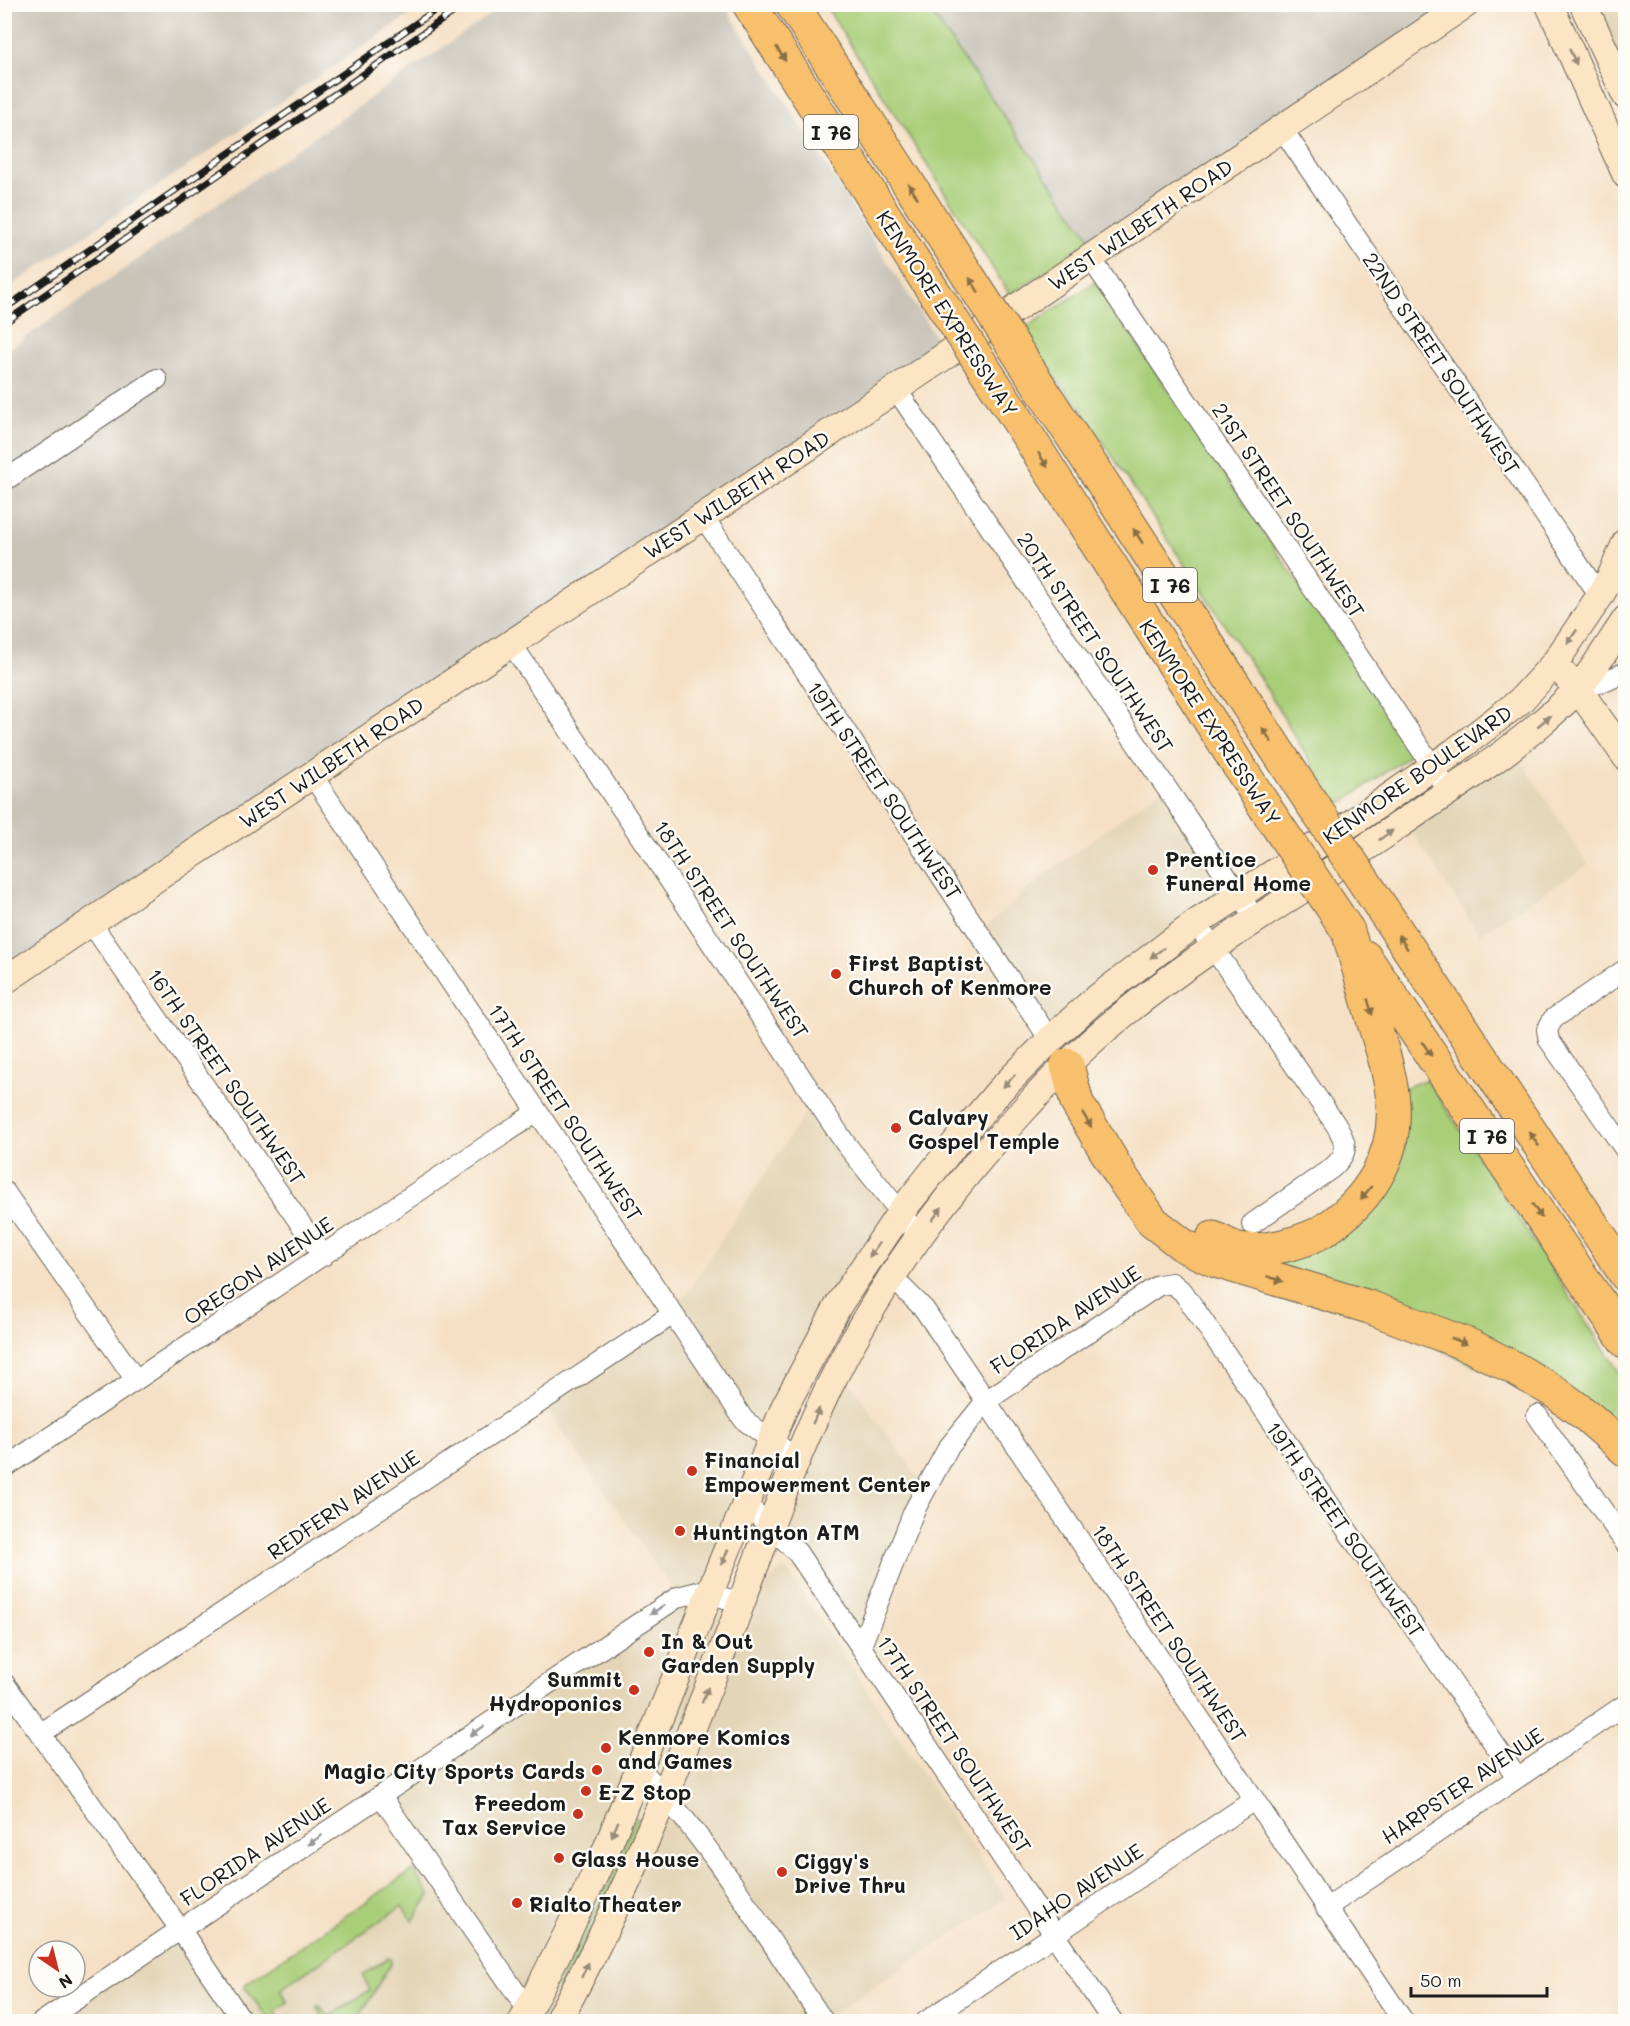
<svg xmlns="http://www.w3.org/2000/svg" width="1630" height="2026" viewBox="0 0 1630 2026" font-family="Mali,sans-serif">
	<rect width="100%" height="100%" fill="#fdfcf7"/>
	<filter id="ink" filterUnits="userSpaceOnUse"><feTurbulence type="fractalNoise" baseFrequency=".0167" numOctaves="2"/><feDisplacementMap in="SourceGraphic" scale="12" xChannelSelector="R" yChannelSelector="G"/><feConvolveMatrix kernelMatrix="1 2 1 2 8 2 1 2 1" color-interpolation-filters="sRGB"/></filter>
	<filter id="wash" filterUnits="userSpaceOnUse"><feTurbulence type="fractalNoise" baseFrequency=".008" numOctaves="4" result="noise"/><feDisplacementMap in="SourceGraphic" scale="24" xChannelSelector="R" yChannelSelector="G"/><feGaussianBlur stdDeviation="1.35" result="paint"/><feColorMatrix in="noise" values="0 0 0 0 0 0 0 0 0 0 0 0 0 0 0 0 0 1.4 0 .05"/><feComposite in="paint" operator="in"/></filter>
	<g filter="url(#wash)">
		<rect width="100%" height="100%" fill="#f5e0c5"/>
		<path fill="#e4d5b7" d="M1593,5H1625L1626,72Z
			M1512,747L1588,865L1479,934L1405,821Z
			M1161,789L1232,894L1050,1031L983,929L1039,879Z
			M815,1098L900,1213L772,1441L673,1314Z
			M671,1322L766,1442L705,1588L676,1594L546,1408Z
			M842,1372L924,1485L860,1636L776,1525Z
			M783,1569L787,1571L1006,1898L823,2021L42,2022L180,1929L227,1997L425,1861L381,1796L678,1597L741,1603Z"/>
		<path fill="#c9c3b8" d="M5,4H424V5L5,290Z
			M504,5H724L946,354L5,981V352Z
			M926,5H1466L1099,251Z"/>
		<path fill="#a9ce78" stroke="#62754a" stroke-width="1.5" d="M825,5H926L1091,240L1010,295Z
			M1095,282L1413,753L1337,806L1258,675L1077,403L1031,349L1021,331Z
			M1427,1079L1625,1381V1435L1262,1266L1345,1232L1381,1199L1404,1150L1402,1089Z
			M636,1818L642,1820L563,1989L557,1987L599,1903Z
			M413,1870L430,1895L413,1921L402,1906L280,1990L288,2002L275,2011L281,2021H269L244,1985Z
			M387,1958L391,1959V1963L357,2021H340L337,2017L330,2021H325L317,2008L318,2005L320,2006L328,2017L370,1990L363,1976Z"/>
	</g>
	<g filter="url(#ink)">
		<g fill="none" stroke-linecap="round" stroke-linejoin="round">
			<g stroke="#686157" stroke-width="22">
				<path id="street" d="M1283,130L1600,596
					M1090,257L1449,791
					M896,389L1256,920
					M4,481L157,379
					M703,516L1050,1040
					M511,643L845,1143L920,1237
					M1578,689L1606,681L1626,672
					M312,775L744,1420L797,1459
					M91,923L323,1256
					M1196,923L1336,1125C1347,1144 1350,1152 1332,1168L1252,1224
					M1626,969L1553,1019L1547,1030L1549,1040L1626,1151
					M4,1191L136,1380
					M891,1276L924,1309L1404,2022
					M1537,1415L1626,1544
					M4,1468L537,1112
					M746,1504L797,1552L1113,2022
					M861,1646L914,1511L948,1448L986,1401L1159,1285L1172,1283L1183,1292L1517,1777
					M4,1683L180,1929L243,2022
					M40,1734L673,1314
					M640,1769C713,1843 766,1936 824,2022
					M381,1796L534,2019
					M1326,1908L1626,1704
					M42,2022L678,1597L702,1591L741,1603
					M925,2022L1254,1800"/>
			</g>
			<g stroke="#686157" stroke-width="29">
				<path id="secondary" d="M1549,4L1626,175
					M1583,4L1626,96
					M1566,676L1578,689L1626,757
					M4,981L152,881L896,389L1466,4
					M522,2022L566,1936L607,1848L785,1406L839,1304L900,1213L961,1136L1000,1090L1050,1040L1093,1001L1196,923L1356,820L1454,752L1520,701L1554,664L1600,596L1612,574L1626,542
					M557,2022C628,1894 681,1758 734,1622C764,1542 793,1462 830,1385C878,1287 943,1197 1017,1117C1045,1086 1075,1055 1108,1027C1196,953 1297,895 1392,830C1439,797 1489,767 1533,730C1549,716 1566,703 1580,686C1597,665 1611,641 1626,619"/>
			</g>
			<g stroke="#686157" stroke-width="35">
				<path id="highway" d="M749,4L913,260
					M792,4L945,240
					M1040,387L1299,784
					M1012,411L1265,807
					M1383,910L1626,1275
					M1365,957L1626,1342
					M1067,1065L1077,1103L1123,1179L1153,1222L1184,1246L1216,1261L1369,1307L1471,1346L1514,1368L1555,1392L1587,1416L1626,1450
					M1213,1238C1221,1241 1230,1247 1238,1249C1263,1253 1305,1243 1326,1229C1369,1200 1397,1156 1393,1103C1391,1076 1382,1049 1374,1023C1365,992 1357,962 1348,931"/>
			</g>
			<use href="#street" stroke="#fff" stroke-width="20"/>
			<use href="#secondary" stroke="#fce5c4" stroke-width="27"/>
			<use href="#highway" stroke="#f8bf6c" stroke-width="33"/>
			<g stroke="#1c1c1c" stroke-width="7">
				<path id="rail" d="M4,309L444,4
					M4,323L465,4"/>
			</g>
			<use href="#rail" stroke="#fdfcf7" stroke-width="4.5" stroke-dasharray="14" stroke-linecap="butt"/>
			<g stroke="#686157" stroke-width="35" stroke-linecap="butt">
				<path id="highway-bridge" d="M945,240L1040,387
					M913,260L1012,411
					M1299,784L1383,910
					M1265,807L1348,931"/>
			</g>
			<use href="#highway-bridge" stroke="#f8bf6c" stroke-width="33"/>
		</g>
		<defs><path id="oneway-solid" d="M-6-.8H1V-3.2L6.5 0L1 3.2V.8H-6Z" transform="scale(1.5)"/></defs>
		<g fill="#8a6e44">
			<use href="#oneway-solid" transform="translate(781 54) rotate(57)"/>
			<use href="#oneway-solid" transform="translate(913 191) rotate(-123)"/>
			<use href="#oneway-solid" transform="translate(974 285) rotate(-123)"/>
			<use href="#oneway-solid" transform="translate(1043 460) rotate(57)"/>
			<use href="#oneway-solid" transform="translate(1138 536) rotate(-123)"/>
			<use href="#oneway-solid" transform="translate(1267 735) rotate(-123)"/>
			<use href="#oneway-solid" transform="translate(1403 942) rotate(-123)"/>
			<use href="#oneway-solid" transform="translate(1370 1007) rotate(74)"/>
			<use href="#oneway-solid" transform="translate(1427 1049) rotate(56)"/>
			<use href="#oneway-solid" transform="translate(1087 1120) rotate(59)"/>
			<use href="#oneway-solid" transform="translate(1534 1139) rotate(-124)"/>
			<use href="#oneway-solid" transform="translate(1366 1193) rotate(128)"/>
			<use href="#oneway-solid" transform="translate(1537 1211) rotate(56)"/>
			<use href="#oneway-solid" transform="translate(1275 1279) rotate(18)"/>
			<use href="#oneway-solid" transform="translate(1459 1341) rotate(22)"/>
		</g>
		<g fill="#978b78">
			<use href="#oneway-solid" transform="translate(1573 57) rotate(65)"/>
			<use href="#oneway-solid" transform="translate(1572 637) rotate(124)"/>
			<use href="#oneway-solid" transform="translate(1544 721) rotate(-40)"/>
			<use href="#oneway-solid" transform="translate(1386 835) rotate(-35)"/>
			<use href="#oneway-solid" transform="translate(1157 953) rotate(143)"/>
			<use href="#oneway-solid" transform="translate(1009 1081) rotate(134)"/>
			<use href="#oneway-solid" transform="translate(937 1214) rotate(-54)"/>
			<use href="#oneway-solid" transform="translate(874 1250) rotate(125)"/>
			<use href="#oneway-solid" transform="translate(816 1416) rotate(-66)"/>
			<use href="#oneway-solid" transform="translate(725 1557) rotate(112)"/>
			<use href="#oneway-solid" transform="translate(705 1695) rotate(-69)"/>
			<use href="#oneway-solid" transform="translate(615 1829) rotate(113)"/>
			<use href="#oneway-solid" transform="translate(585 1970) rotate(-64)"/>
		</g>
		<g fill="#999">
			<use href="#oneway-solid" transform="translate(657 1610) rotate(147)"/>
			<use href="#oneway-solid" transform="translate(477 1731) rotate(146)"/>
			<use href="#oneway-solid" transform="translate(315 1840) rotate(146)"/>
		</g>
	</g>
	<g fill="#c8321e" stroke="#fdfcf7" stroke-width="2">
		<circle cx="1153" cy="870" r="6"/>
		<circle cx="836" cy="974" r="6"/>
		<circle cx="896" cy="1128" r="6"/>
		<circle cx="692" cy="1471" r="6"/>
		<circle cx="680" cy="1531" r="6"/>
		<circle cx="649" cy="1652" r="6"/>
		<circle cx="634" cy="1690" r="6"/>
		<circle cx="606" cy="1748" r="6"/>
		<circle cx="597" cy="1770" r="6"/>
		<circle cx="586" cy="1791" r="6"/>
		<circle cx="578" cy="1814" r="6"/>
		<circle cx="559" cy="1858" r="6"/>
		<circle cx="782" cy="1872" r="6"/>
		<circle cx="517" cy="1903" r="6"/>
	</g>
	<g text-anchor="middle" dominant-baseline="central" stroke-width="5" stroke-linejoin="round" paint-order="stroke">
		<g fill="#fdfcf7" stroke="#605f5e" stroke-width="1.5">
			<rect x="804" y="115" width="54" height="34" rx="4.5"/>
			<rect x="1143" y="568" width="54" height="34" rx="4.5"/>
			<rect x="1460" y="1119" width="54" height="34" rx="4.5"/>
		</g>
		<g font-size="20" font-weight="bold" fill="#1c1c1c">
			<text x="831" y="132">I 76</text>
			<text x="1170" y="585">I 76</text>
			<text x="1487" y="1136">I 76</text>
		</g>
		<g font-size="21" fill="#1c1c1c" stroke="#fdfcf7">
			<text transform="translate(1140 224) rotate(-34)">WEST WILBETH ROAD</text>
			<text transform="translate(948 313) rotate(57)">KENMORE EXPRESSWAY</text>
			<text transform="translate(1442 363) rotate(56)">22ND STREET SOUTHWEST</text>
			<text transform="translate(736 494) rotate(-33)">WEST WILBETH ROAD</text>
			<text transform="translate(1289 510) rotate(56)">21ST STREET SOUTHWEST</text>
			<text transform="translate(1096 642) rotate(56)">20TH STREET SOUTHWEST</text>
			<text transform="translate(1211 722) rotate(57)">KENMORE EXPRESSWAY</text>
			<text transform="translate(331 762) rotate(-34)">WEST WILBETH ROAD</text>
			<text transform="translate(1417 774) rotate(-35)">KENMORE BOULEVARD</text>
			<text transform="translate(885 790) rotate(56)">19TH STREET SOUTHWEST</text>
			<text transform="translate(732 929) rotate(56)">18TH STREET SOUTHWEST</text>
			<text transform="translate(227 1076) rotate(55)">16TH STREET SOUTHWEST</text>
			<text transform="translate(566 1112) rotate(56)">17TH STREET SOUTHWEST</text>
			<text transform="translate(258 1270) rotate(-34)">OREGON AVENUE</text>
			<text transform="translate(1065 1319) rotate(-34)">FLORIDA AVENUE</text>
			<text transform="translate(343 1504) rotate(-34)">REDFERN AVENUE</text>
			<text transform="translate(1346 1529) rotate(55)">19TH STREET SOUTHWEST</text>
			<text transform="translate(1170 1633) rotate(56)">18TH STREET SOUTHWEST</text>
			<text transform="translate(955 1744) rotate(56)">17TH STREET SOUTHWEST</text>
			<text transform="translate(1462 1785) rotate(-34)">HARPSTER AVENUE</text>
			<text transform="translate(255 1851) rotate(-34)">FLORIDA AVENUE</text>
			<text transform="translate(1076 1891) rotate(-34)">IDAHO AVENUE</text>
		</g>
		<g font-size="21" font-weight="bold" fill="#1c1c1c" stroke="#fdfcf7" text-anchor="start">
			<text x="1165" y="858">Prentice<tspan x="1165" dy="24">Funeral Home</tspan></text>
			<text x="848" y="962">First Baptist<tspan x="848" dy="24">Church of Kenmore</tspan></text>
			<text x="908" y="1116">Calvary<tspan x="908" dy="24">Gospel Temple</tspan></text>
			<text x="704" y="1459">Financial<tspan x="704" dy="24">Empowerment Center</tspan></text>
			<text x="692" y="1531">Huntington ATM</text>
			<text x="661" y="1640">In &amp; Out<tspan x="661" dy="24">Garden Supply</tspan></text>
			<text x="622" y="1678" text-anchor="end">Summit<tspan x="622" dy="24">Hydroponics</tspan></text>
			<text x="618" y="1736">Kenmore Komics<tspan x="618" dy="24">and Games</tspan></text>
			<text x="585" y="1770" text-anchor="end">Magic City Sports Cards</text>
			<text x="598" y="1791">E-Z Stop</text>
			<text x="566" y="1802" text-anchor="end">Freedom<tspan x="566" dy="24">Tax Service</tspan></text>
			<text x="571" y="1858">Glass House</text>
			<text x="794" y="1860">Ciggy's<tspan x="794" dy="24">Drive Thru</tspan></text>
			<text x="529" y="1903">Rialto Theater</text>
		</g>
	</g>
	<rect width="1630" height="2026" fill="none" stroke="#fdfcf7" stroke-width="24"/>
	<g transform="translate(57 1969) rotate(145)"><circle r="28" fill="#fdfcf7" stroke="#a3a29f" stroke-width="1.5"/>
	<path d="M0-4.5L10 22L0 15L-10 22Z" fill="#c8321e"/>
	<text y="-9" font-size="16" font-weight="bold" text-anchor="middle" fill="#1c1c1c">N</text>
	</g>
	<path d="M1411 1987v9h136v-9" fill="none" stroke="#1c1c1c" stroke-width="3"/>
	<text x="1420" y="1987" font-size="18" fill="#1c1c1c" stroke="#fdfcf7" stroke-width="4.5" paint-order="stroke">50 m</text>
</svg>
